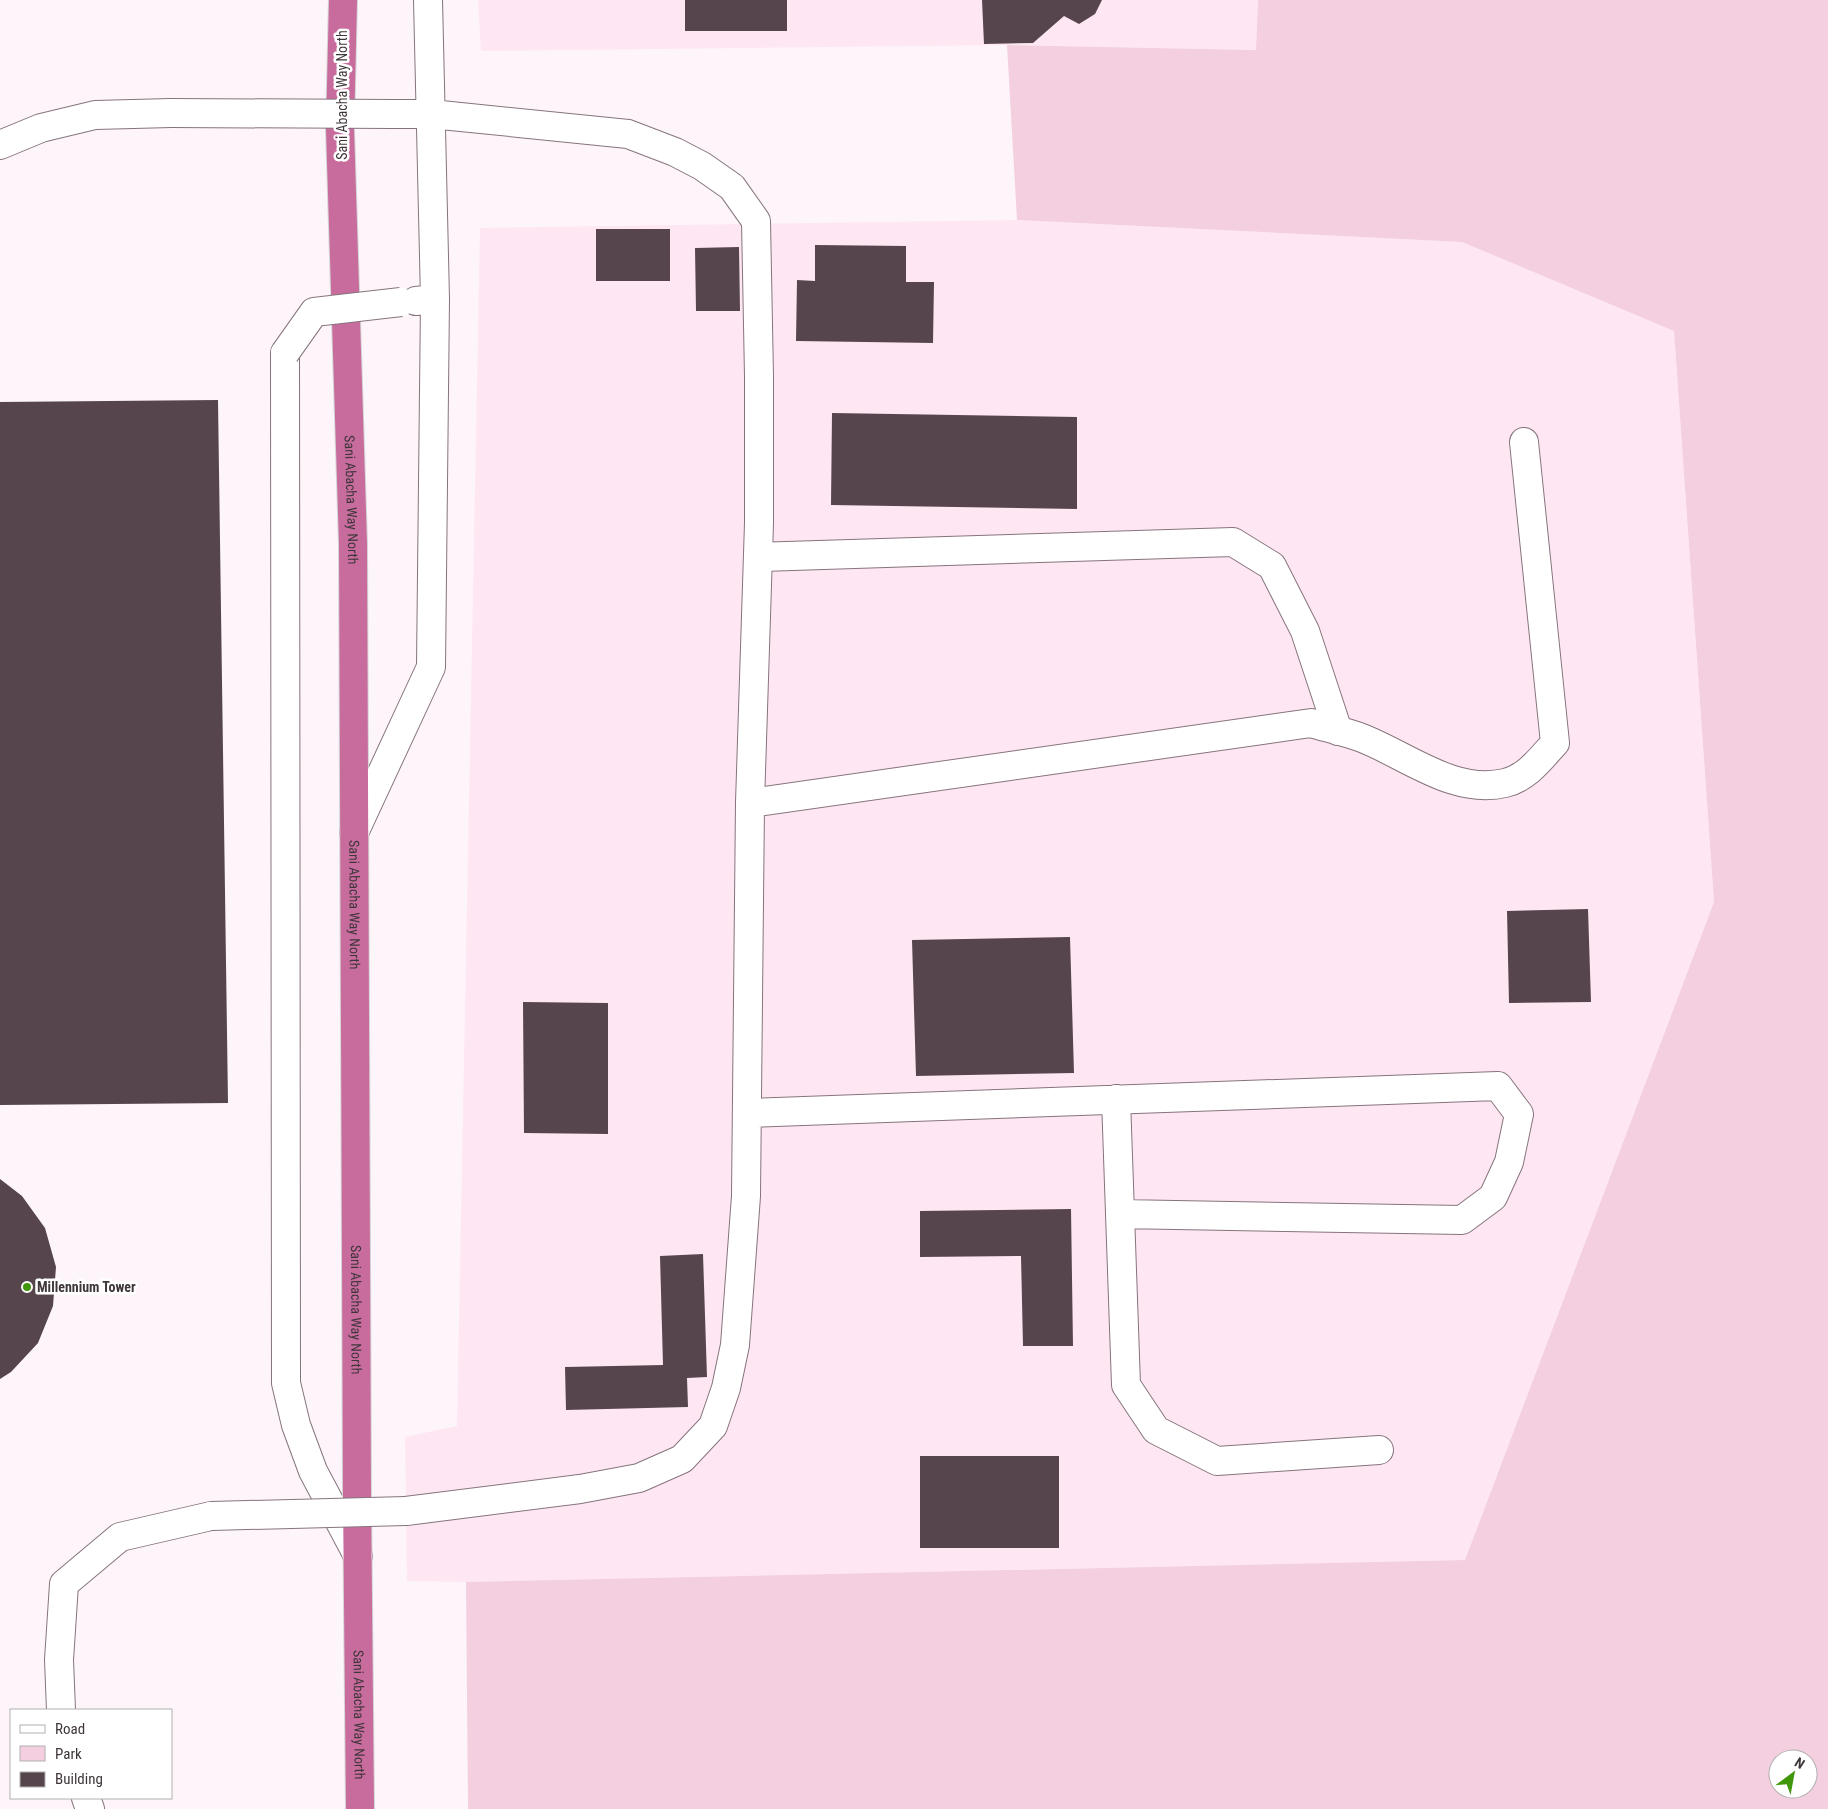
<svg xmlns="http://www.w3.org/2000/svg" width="1828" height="1809" viewBox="0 0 1828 1809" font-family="'Roboto Condensed',sans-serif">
	<rect width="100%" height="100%" fill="#fdf5f9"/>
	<path fill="#fee7f2" d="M478,0H1258L1256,50L1007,45L481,51Z
		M1017,220L1462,242L1674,331L1714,902L1465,1560L466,1582L407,1581L405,1437L457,1426L480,228Z"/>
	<path fill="#f3cfe0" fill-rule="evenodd" d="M1258,0H1828V1809H468L466,1582L1465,1560L1714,902L1674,331L1462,242L1017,220L1007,45L1256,50ZM1778,1759H1808V1789H1778Z"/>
	<path fill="#56454d" d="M685,0H787V31H685Z
		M982,0H1102L1095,14L1079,24L1064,16L1033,43L984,44Z
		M596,229H670V281H596Z
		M815,245L906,246V282H934L933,343L796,341L797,280L815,281Z
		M739,247L740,311H696L695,248Z
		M218,400L228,1103L0,1105V402Z
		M832,413L1077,417V509L831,505Z
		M1588,909L1591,1002L1509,1003L1507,911Z
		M1070,937L1074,1073L916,1076L912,940Z
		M523,1002L608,1003V1134L524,1133Z
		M0,1179L22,1196L45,1228L56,1267L53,1306L38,1343L11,1372L0,1379Z
		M1071,1209L1073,1346H1023L1021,1256L920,1257V1211Z
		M703,1254L707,1377L687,1378L688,1407L566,1410L565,1367L663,1365L660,1256Z
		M920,1456H1059V1548H920Z"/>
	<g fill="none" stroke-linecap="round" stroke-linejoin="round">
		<g stroke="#86747d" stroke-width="30">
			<path id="minor" d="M394,114H431L628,134L675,152L702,166L732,187L756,221L759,376V523L750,803L746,1196L735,1345L726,1388L713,1426L682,1459L639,1478L580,1489L406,1511
				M0,145L41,128L95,115L171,113
				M416,301L435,299L428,0
				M285,353L286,1383L296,1425L313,1471L358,1556
				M758,557L1233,542L1272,566L1305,631L1338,731
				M750,803L1311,723C1328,728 1346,732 1362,738C1408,756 1454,795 1505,783C1527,778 1541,758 1555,743L1524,442
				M354,833L431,667L435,299
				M1116,1099L1126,1385L1156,1430L1217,1461L1379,1450
				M747,1113L1498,1086L1519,1114L1509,1162L1493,1197L1462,1220L1120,1214
				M61,1710L59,1660L64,1584L120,1537L211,1516
				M86,1798L90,1809"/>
		</g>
		<g stroke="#d5d3d4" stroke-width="30">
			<g id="highway">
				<path id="s1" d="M343,0L340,129L353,544L357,1497L360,1809"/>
			</g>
		</g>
		<use href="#minor" stroke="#fff" stroke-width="28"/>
		<use href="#highway" stroke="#c86c9e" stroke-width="28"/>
		<g stroke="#86747d" stroke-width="30" stroke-linecap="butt">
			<path id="minor-bridge" d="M171,113L394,114
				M285,353L314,312L401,302
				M211,1516L406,1511"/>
		</g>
		<use href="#minor-bridge" stroke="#fff" stroke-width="28"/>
	</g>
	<circle fill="#40970c" stroke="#fff" stroke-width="2" cx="27" cy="1287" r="5"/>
	<g text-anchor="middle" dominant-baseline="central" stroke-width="5" stroke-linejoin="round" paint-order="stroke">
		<g font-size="14" fill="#3f363a" stroke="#fff">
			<text transform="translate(342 95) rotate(-90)">Sani Abacha Way North</text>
			<text stroke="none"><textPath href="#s1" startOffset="500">Sani Abacha Way North</textPath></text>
			<text stroke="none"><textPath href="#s1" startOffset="905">Sani Abacha Way North</textPath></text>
			<text stroke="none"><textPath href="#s1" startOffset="1310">Sani Abacha Way North</textPath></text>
			<text stroke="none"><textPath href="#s1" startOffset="1715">Sani Abacha Way North</textPath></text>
		</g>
		<g font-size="14" font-weight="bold" fill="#3f363a" stroke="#fff" text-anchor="start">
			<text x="37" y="1287">Millennium Tower</text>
		</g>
	</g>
	<rect x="10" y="1709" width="162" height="90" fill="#ffffff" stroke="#b2afb0"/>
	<rect x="20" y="1725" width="25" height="8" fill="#ffffff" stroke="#b2afb0"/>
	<text x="55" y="1734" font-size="15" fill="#3f363a">Road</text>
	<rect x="20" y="1746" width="25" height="15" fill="#f3cfe0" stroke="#b2afb0"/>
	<text x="55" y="1759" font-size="15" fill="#3f363a">Park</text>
	<rect x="20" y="1772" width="25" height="15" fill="#56454d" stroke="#b2afb0"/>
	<text x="55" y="1784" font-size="15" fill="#3f363a">Building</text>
	<g transform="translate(1793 1774) rotate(32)"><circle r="24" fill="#ffffff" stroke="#b2afb0"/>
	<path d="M0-4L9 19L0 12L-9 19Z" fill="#40970c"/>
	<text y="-8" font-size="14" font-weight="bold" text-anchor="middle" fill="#3f363a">N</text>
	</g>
</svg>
